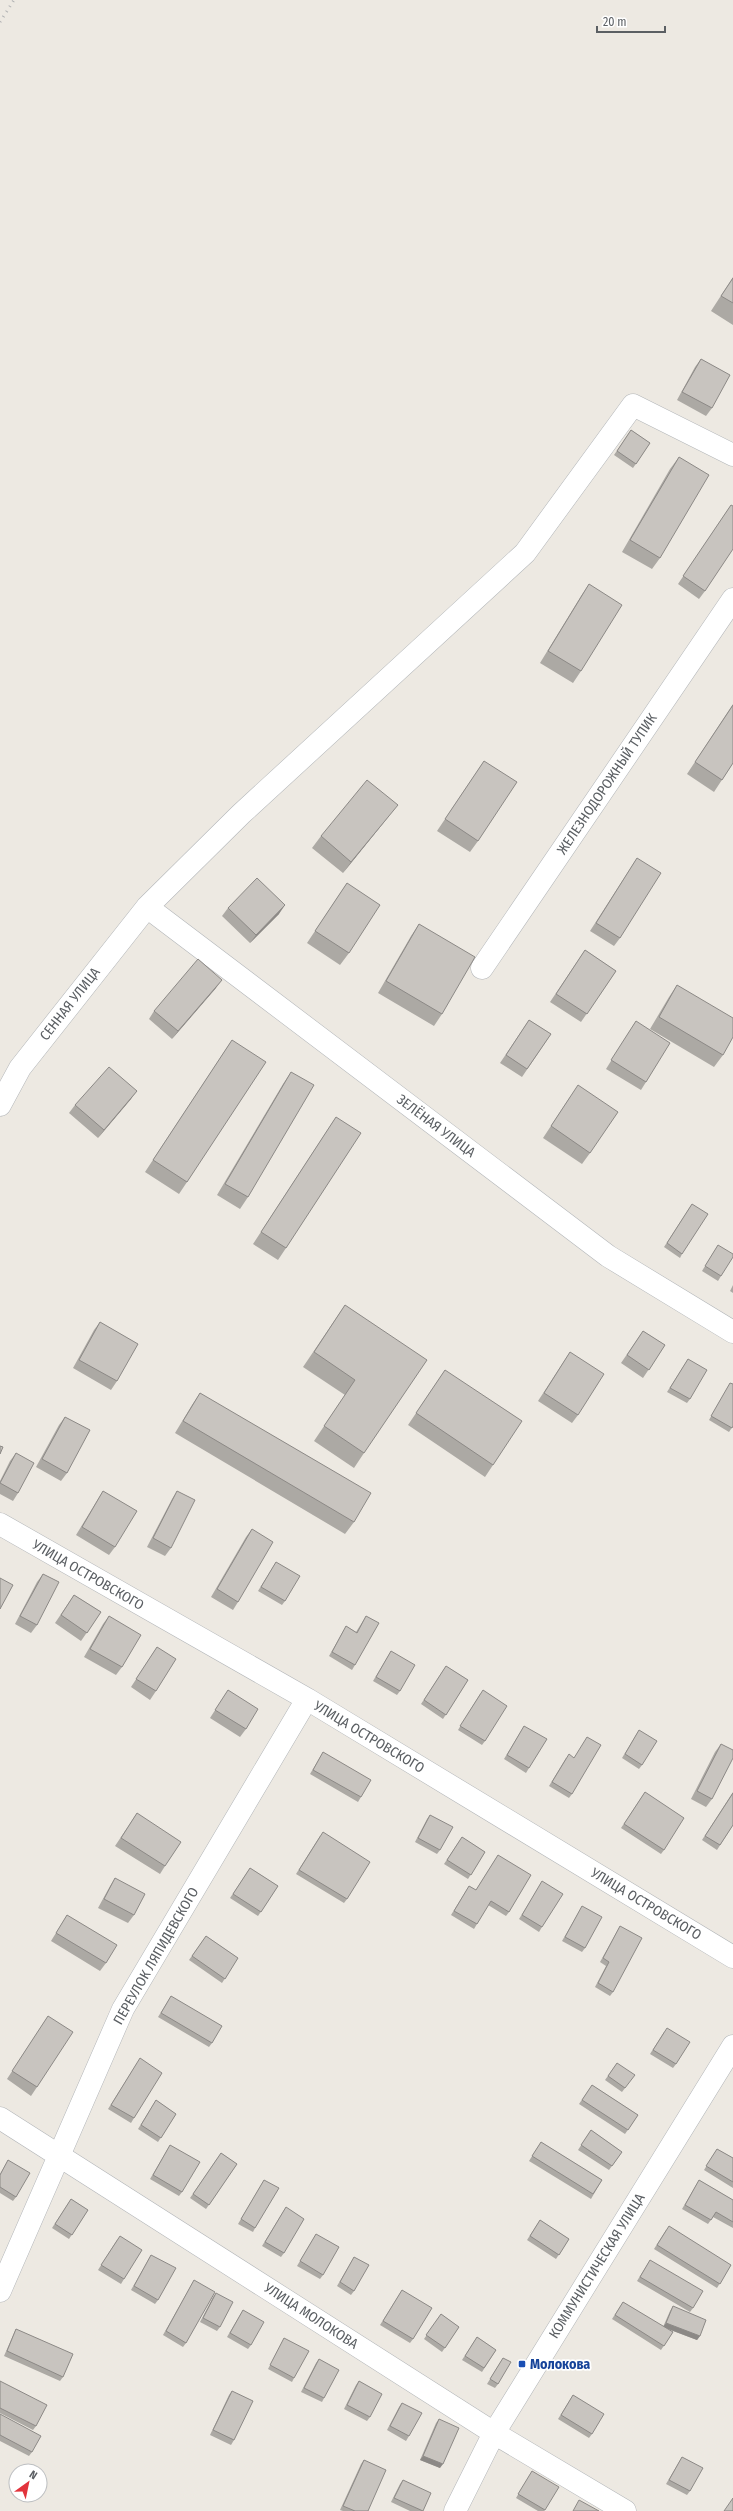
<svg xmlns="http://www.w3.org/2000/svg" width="733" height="2511" viewBox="0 0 733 2511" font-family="'Fira Sans Condensed',sans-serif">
	<rect width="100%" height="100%" fill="#ede9e2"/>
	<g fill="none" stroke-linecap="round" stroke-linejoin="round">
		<g stroke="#b3b6b9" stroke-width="23">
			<path id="minor" d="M147,907L608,1256L733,1332
				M482,968L733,599
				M0,1105L20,1068L147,907L241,814L525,553L633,405L733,455
				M0,1524L307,1699L733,1957
				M0,2118L494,2433L625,2511
				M0,2291L123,2009L307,1699
				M455,2511L494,2433L733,2046"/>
		</g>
		<use href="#minor" stroke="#fff" stroke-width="22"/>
		<path stroke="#b1b2b3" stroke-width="3" stroke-dasharray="1 5" stroke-linecap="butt" d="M0,22L14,0"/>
	</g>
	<path fill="#aca9a4" d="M733,277V325L711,311Z
		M701,359L712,408L706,416L677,400L695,367Z
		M631,430L650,443L633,468L614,455Z
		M679,457L660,558L652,569L622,552L670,469Z
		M731,505L705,591L699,599L678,584Z
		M589,584L581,671L573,683L540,663L581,596Z
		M733,704V763L714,792L687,774Z
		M484,761L478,841L470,852L437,831Z
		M389,816L343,873L312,848L321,836Z
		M637,858L620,938L614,946L590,931Z
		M347,883L349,953L340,965L307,943Z
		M228,908L279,914L250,943L222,916Z
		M419,924L442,1014L434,1026L378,993L411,936Z
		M585,950L616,971L581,1022L550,1002Z
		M677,985L723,1055L714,1067L650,1029L669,997Z
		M216,988L172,1039L149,1019L154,1011Z
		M529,1020L551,1034L522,1077L500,1063Z
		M636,1021L646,1082L641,1090L606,1069Z
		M232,1040L187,1182L179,1194L145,1172Z
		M291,1072L248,1197L240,1209L217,1195L283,1084Z
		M570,1097L590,1153L582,1164L543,1138Z
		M131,1099L98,1138L69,1113L75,1105Z
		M336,1117L286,1248L278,1260L253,1244Z
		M692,1204L682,1254L680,1258L664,1247Z
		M718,1245L721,1276L718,1281L702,1271Z
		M733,1285V1293L730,1291Z
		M345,1305L364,1453L354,1468L314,1441L345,1395L303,1367Z
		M100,1322L117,1381L111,1390L73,1368L94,1330Z
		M643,1331L665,1345L643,1378L621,1363Z
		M570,1352L578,1415L572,1423L538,1401Z
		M688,1359L690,1399L687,1403L667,1392Z
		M445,1370L493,1465L485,1477L408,1425Z
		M730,1383L733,1426L729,1432L709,1420Z
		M200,1393L354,1522L345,1534L175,1433L192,1405Z
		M65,1417L67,1473L61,1481L36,1467L59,1425Z
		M16,1453L18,1493L13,1501L0,1494V1481L10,1461Z
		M103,1491L115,1547L109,1555L76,1535L98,1499Z
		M177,1491L171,1548L165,1556L147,1547L172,1499Z
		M252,1529L238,1602L233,1610L211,1597L246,1537Z
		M276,1562L285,1601L282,1605L258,1591Z
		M43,1574L37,1625L31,1633L15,1624L37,1582Z
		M74,1595L101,1612L81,1641L55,1623Z
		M109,1616L122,1667L116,1675L84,1657L103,1624Z
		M366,1616L355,1665L352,1670L329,1656L346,1626L356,1632Z
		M157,1647L156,1691L150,1700L131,1687Z
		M391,1651L400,1691L397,1695L373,1681Z
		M446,1666L468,1680L443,1719L421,1704Z
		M228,1690L246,1729L240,1737L210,1718Z
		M480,1694L485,1741L482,1745L458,1730Z
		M524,1726L529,1768L526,1773L504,1759Z
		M639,1730L642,1765L639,1769L622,1758Z
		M721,1744L712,1799L706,1807L691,1799L715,1752Z
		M323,1752L361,1797L358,1802L310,1774Z
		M566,1758H574L572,1794L569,1798L549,1786Z
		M645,1792L664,1850L661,1854L621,1828Z
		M733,1792V1825L717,1850L702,1840Z
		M137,1813L165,1866L160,1874L115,1846Z
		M430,1815L440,1850L437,1854L415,1842L427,1819Z
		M320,1836L347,1899L344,1903L296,1874Z
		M462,1837L485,1852L468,1879L444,1864Z
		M498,1855L509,1912L506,1916L488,1905L474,1929L451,1915L469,1886L476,1890Z
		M250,1868L278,1886L258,1916L230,1898Z
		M115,1878L134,1915L128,1923L98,1908L110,1886Z
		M540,1885L542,1927L539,1932L519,1919Z
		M582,1906L585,1948L582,1952L562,1941L580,1910Z
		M67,1915L106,1963L100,1971L51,1941Z
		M620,1926L613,1992L610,1996L595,1987L606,1966L600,1962Z
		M206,1936L238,1958L222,1983L189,1960Z
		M171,1996L212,2043L209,2047L158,2017Z
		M48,2016L37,2087L31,2096L7,2079Z
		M664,2032L676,2064L673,2068L650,2054Z
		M137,2063L134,2118L131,2123L108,2109Z
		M617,2063L625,2088L622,2092L605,2080Z
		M592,2085L638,2115L625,2134L579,2104Z
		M156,2100L176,2114L158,2142L138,2129Z
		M591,2130L622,2152L609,2170L578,2150Z
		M541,2142L602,2180L591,2199L529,2161Z
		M170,2145L182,2192L179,2196L150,2179Z
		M717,2149L733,2158V2188L704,2170Z
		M221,2153L237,2164L206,2209L190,2198Z
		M8,2160L16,2197L13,2201L0,2193V2174Z
		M264,2180L255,2228L253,2232L238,2224Z
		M699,2180L733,2200V2228L713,2217L708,2224L682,2209Z
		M71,2199L88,2210L69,2239L52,2228Z
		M286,2207L284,2253L281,2257L262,2246Z
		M540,2220L569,2239L556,2259L527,2240Z
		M666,2230L731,2265L717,2288L654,2249Z
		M316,2234L323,2275L320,2279L297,2266Z
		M117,2240L124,2279L121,2284L98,2270Z
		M151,2255L158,2300L155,2304L131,2290Z
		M354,2257V2291L351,2295L337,2286Z
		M650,2260L693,2308L690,2312L637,2281Z
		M194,2280L186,2343L183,2347L163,2335Z
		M402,2290L413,2339L410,2343L380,2325Z
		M216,2293L220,2327L217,2331L200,2322L213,2297Z
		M623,2302L663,2327L670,2311L673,2306L700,2336L697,2340L665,2328L673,2332L661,2350L612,2319Z
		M243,2310L251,2345L248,2349L227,2337Z
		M441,2314L459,2327L442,2352L424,2339Z
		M16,2329L63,2377L60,2381L4,2356L14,2333Z
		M477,2337L496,2350L482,2372L462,2360Z
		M284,2338L294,2378L292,2382L268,2369L282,2342Z
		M503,2358L498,2384L495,2388L487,2384Z
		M319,2359L324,2398L322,2402L301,2392L316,2363Z
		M0,2381L36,2426L33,2430L0,2413Z
		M359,2381L370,2417L367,2421L344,2409L356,2385Z
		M232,2391L234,2440L231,2445L210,2435L229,2395Z
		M573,2395L592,2434L589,2438L558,2419Z
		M402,2403L409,2436L406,2441L387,2430L399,2407Z
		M0,2414L32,2452L29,2456L0,2441Z
		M439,2419L440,2468L420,2460L436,2423Z
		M682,2457L690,2491L687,2495L666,2484Z
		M364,2460L368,2511H343L340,2510L361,2464Z
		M532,2471L545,2510L544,2511H538L516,2498Z
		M403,2480L423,2511H410L391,2502L400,2484Z"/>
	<path fill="#8c8986" d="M398,805L389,816L343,873L351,862Z
		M285,905L279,914L250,943L256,935Z
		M222,980L216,988L172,1039L178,1031Z
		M137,1091L131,1099L98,1138L104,1130Z
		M666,2323L700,2336L697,2340L663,2327Z
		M423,2456L443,2464L440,2468L420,2460Z"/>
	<path fill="#c8c4bf" stroke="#8c8986" d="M733,278V303L721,296Z
		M701,359L730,375L712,408L682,392Z
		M631,430L650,443L636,464L617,451Z
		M679,457L709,475L660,558L630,540Z
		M731,505L733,506V549L705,591L683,576Z
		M589,584L622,605L581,671L548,651Z
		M733,705V763L722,780L695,762Z
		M484,761L517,782L478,841L445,819Z
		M367,780L398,805L351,862L321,836Z
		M637,858L661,873L620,938L596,923Z
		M257,878L285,905L256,935L228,908Z
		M347,883L380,905L349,953L315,931Z
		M419,924L475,957L442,1014L386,981Z
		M585,950L616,971L587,1014L556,994Z
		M198,959L222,980L178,1031L154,1011Z
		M677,985L733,1018V1037L723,1055L659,1017Z
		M529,1020L551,1034L527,1069L506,1055Z
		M636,1021L670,1043L646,1082L611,1060Z
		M232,1040L266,1062L187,1182L153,1160Z
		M109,1067L137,1091L104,1130L75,1105Z
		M291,1072L314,1085L248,1197L225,1184Z
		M578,1085L618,1112L590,1153L551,1126Z
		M336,1117L361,1133L286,1248L261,1232Z
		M692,1204L708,1214L682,1254L667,1243Z
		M718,1245L733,1254V1257L721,1276L705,1266Z
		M345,1305L427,1360L364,1453L324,1426L355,1380L314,1352Z
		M100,1322L138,1344L117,1381L79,1360Z
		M643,1331L665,1345L649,1370L627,1355Z
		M570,1352L604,1374L578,1415L544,1393Z
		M688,1359L707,1370L690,1399L670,1388Z
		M445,1370L522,1421L493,1465L416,1413Z
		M730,1383L733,1384V1426L732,1428L711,1416Z
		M200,1393L371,1493L354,1522L183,1421Z
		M65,1417L90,1430L67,1473L42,1459Z
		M0,1446L3,1447L0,1454Z
		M16,1453L34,1463L18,1493L0,1483Z
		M103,1491L137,1511L115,1547L82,1527Z
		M177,1491L195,1500L171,1548L153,1538Z
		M252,1529L273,1542L238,1602L217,1589Z
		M276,1562L300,1576L285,1601L261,1587Z
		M43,1574L59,1582L37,1625L20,1616Z
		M0,1578L13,1585L0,1609Z
		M74,1595L101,1612L87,1633L61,1615Z
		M109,1616L141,1635L122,1667L90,1649Z
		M366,1616L379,1623L355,1665L332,1652L346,1626L357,1633Z
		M157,1647L176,1659L156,1691L136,1679Z
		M391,1651L415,1665L400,1691L376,1677Z
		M446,1666L468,1680L446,1715L424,1700Z
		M228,1690L258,1709L246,1729L215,1710Z
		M483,1690L507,1706L485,1741L460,1726Z
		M524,1726L547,1739L529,1768L507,1755Z
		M639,1730L657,1741L642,1765L625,1754Z
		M587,1737L601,1745L572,1794L552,1782L569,1754L574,1758Z
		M721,1744L733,1750V1758L712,1799L697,1791Z
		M323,1752L371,1780L361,1797L313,1770Z
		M645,1792L684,1818L664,1850L624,1824Z
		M733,1793V1825L720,1845L705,1836Z
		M137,1813L181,1842L165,1866L121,1838Z
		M430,1815L453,1827L440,1850L418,1838Z
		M323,1832L370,1862L347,1899L299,1870Z
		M462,1837L485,1852L471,1875L447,1860Z
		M498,1855L531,1875L509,1912L491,1901L477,1924L454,1911L469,1886L476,1890Z
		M250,1868L278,1886L261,1912L233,1894Z
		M115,1878L145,1894L134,1915L104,1899Z
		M542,1881L563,1894L542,1927L522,1915Z
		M582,1906L602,1917L585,1948L565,1937Z
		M67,1915L117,1945L106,1963L56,1933Z
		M620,1926L642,1938L613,1992L598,1983L609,1962L603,1958Z
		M206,1936L238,1958L225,1979L192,1956Z
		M171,1996L222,2026L212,2043L161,2013Z
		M48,2016L73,2032L37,2087L12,2071Z
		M667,2028L690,2042L676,2064L653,2050Z
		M140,2058L162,2073L134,2118L111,2105Z
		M617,2063L635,2075L625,2088L608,2076Z
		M592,2085L638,2115L628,2130L582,2100Z
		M156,2100L176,2114L161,2138L141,2125Z
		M591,2130L622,2152L612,2166L581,2145Z
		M541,2142L602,2180L593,2194L532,2156Z
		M170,2145L200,2162L182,2192L153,2175Z
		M717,2149L733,2158V2182L706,2166Z
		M221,2153L237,2164L209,2205L193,2194Z
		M8,2160L30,2173L16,2197L0,2187V2175Z
		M264,2180L279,2188L255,2228L241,2219Z
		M699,2180L733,2200V2222L716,2212L711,2220L685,2205Z
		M71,2199L88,2210L72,2235L55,2224Z
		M286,2207L304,2219L284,2253L265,2242Z
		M540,2220L569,2239L559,2255L530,2236Z
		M669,2226L731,2265L720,2284L657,2245Z
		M316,2234L339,2247L323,2275L300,2261Z
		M120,2236L142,2250L124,2279L101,2265Z
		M151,2255L176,2268L158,2300L134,2286Z
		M354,2257L369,2265L354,2291L340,2282Z
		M650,2260L703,2291L693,2308L640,2277Z
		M194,2280L215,2292L186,2343L166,2331Z
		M402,2290L432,2308L413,2339L383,2321Z
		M216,2293L233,2302L220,2327L203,2318Z
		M623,2302L673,2332L664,2346L615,2315Z
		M673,2306L706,2320L700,2336L666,2323Z
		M243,2310L264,2322L251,2345L230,2333Z
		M441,2314L459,2327L445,2348L426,2335Z
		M16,2329L73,2354L63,2377L7,2351Z
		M477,2337L496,2350L484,2368L465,2356Z
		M284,2338L309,2351L294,2378L270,2365Z
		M503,2358L511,2362L498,2384L490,2379Z
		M319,2359L339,2370L324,2398L304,2388Z
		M0,2381L47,2405L36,2426L0,2408Z
		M359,2381L382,2394L370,2417L347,2405Z
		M232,2391L253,2401L234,2440L213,2430Z
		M573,2395L604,2414L592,2434L561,2415Z
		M402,2403L422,2413L409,2436L390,2426Z
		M0,2414L41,2436L32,2452L0,2435Z
		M439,2419L459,2428L443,2464L423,2456Z
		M682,2457L703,2468L690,2491L669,2480Z
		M364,2460L386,2470L368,2511H355L343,2506Z
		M532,2471L559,2487L545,2510L518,2494Z
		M403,2480L431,2493L423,2511L394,2498Z
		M733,2498V2511H724Z
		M579,2500L599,2511H573Z"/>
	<rect fill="#1a4fb4" stroke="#fff" stroke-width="1.5" x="518" y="2360" width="8" height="8" rx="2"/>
	<g text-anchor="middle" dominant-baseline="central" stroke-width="3.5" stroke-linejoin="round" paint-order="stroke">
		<g font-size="14" fill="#5b5f63" stroke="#fff">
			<text transform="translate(607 784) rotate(-56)">ЖЕЛЕЗНОДОРОЖНЫЙ ТУПИК</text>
			<text transform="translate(70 1004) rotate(-52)">СЕННАЯ УЛИЦА</text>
			<text transform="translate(436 1126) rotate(37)">ЗЕЛЁНАЯ УЛИЦА</text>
			<text transform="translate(88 1575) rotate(30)">УЛИЦА ОСТРОВСКОГО</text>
			<text transform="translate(369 1737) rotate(31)">УЛИЦА ОСТРОВСКОГО</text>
			<text transform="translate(646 1904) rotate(31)">УЛИЦА ОСТРОВСКОГО</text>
			<text transform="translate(156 1956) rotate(-60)">ПЕРЕУЛОК ЛЯПИДЕВСКОГО</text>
			<text transform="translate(597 2266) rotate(-58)">КОММУНИСТИЧЕСКАЯ УЛИЦА</text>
			<text transform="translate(311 2316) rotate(33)">УЛИЦА МОЛОКОВА</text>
		</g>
		<g font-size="14" font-weight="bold" fill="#164399" stroke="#fff" text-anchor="start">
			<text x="530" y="2364">Молокова</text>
		</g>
	</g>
	<g transform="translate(28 2483) rotate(33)"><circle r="19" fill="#ffffff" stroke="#bdbfc1"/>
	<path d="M0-3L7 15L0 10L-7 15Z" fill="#e2333c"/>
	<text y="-6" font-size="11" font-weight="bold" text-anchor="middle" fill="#5b5f63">N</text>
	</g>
	<path d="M597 26v6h68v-6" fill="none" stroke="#5b5f63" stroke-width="2"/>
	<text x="603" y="26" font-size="12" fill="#5b5f63" stroke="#ffffff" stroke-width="3" paint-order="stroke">20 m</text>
</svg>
